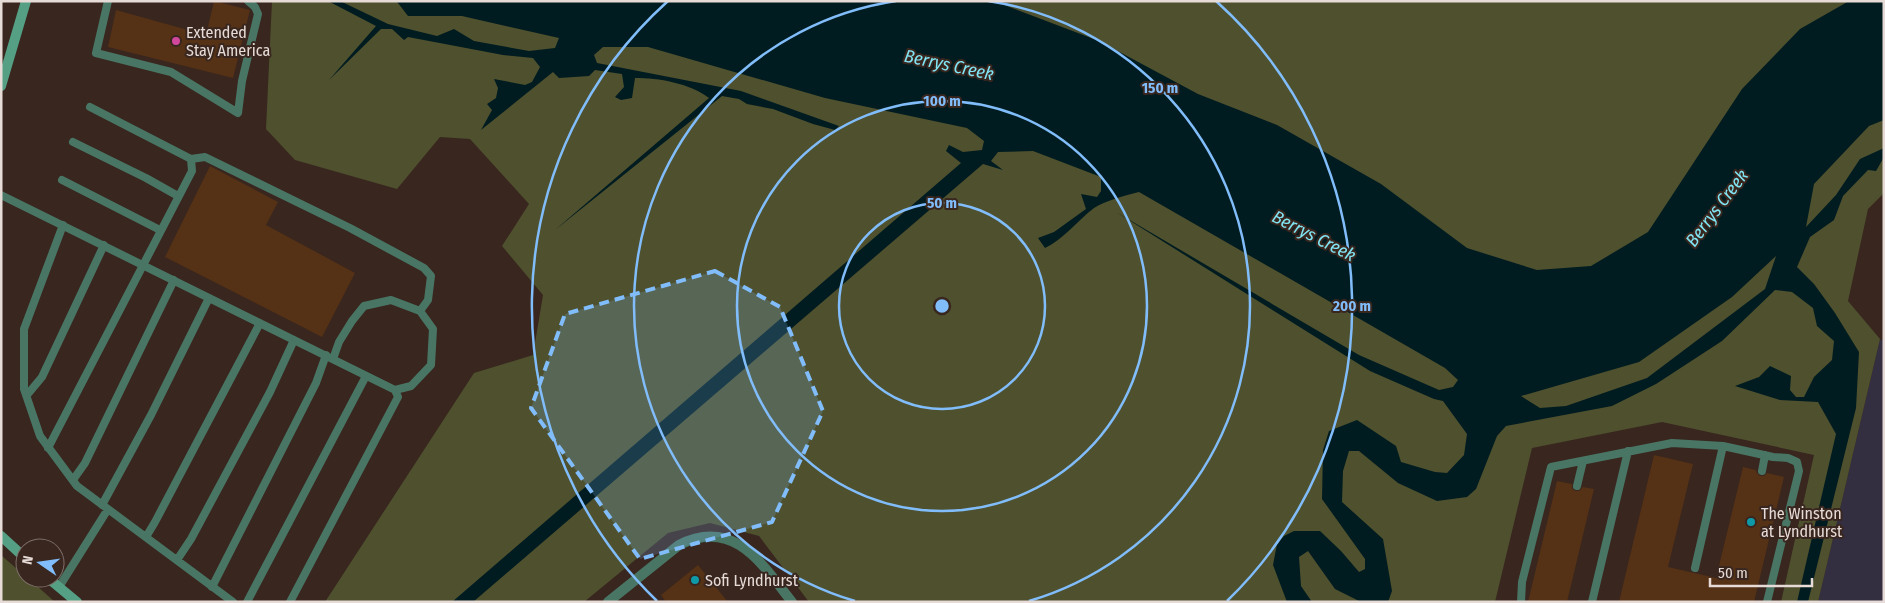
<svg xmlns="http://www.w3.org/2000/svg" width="1885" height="603" viewBox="0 0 1885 603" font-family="'Fira Sans Condensed',sans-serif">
	<rect width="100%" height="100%" fill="#38261f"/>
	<path fill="#332f40" d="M1880,339L1884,342V602H1818Z"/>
	<path fill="#4e502e" d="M272,1H1884V193L1868,209L1848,301L1880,339L1818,602H1781L1814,455L1662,422L1532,448L1495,602H809L759,536L710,523L668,533L584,602H325L474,373L533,355L543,295L502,246L529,204L470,139L440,137L397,189L295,160L266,129Z
		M1,555L25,576V578H28L55,602H1Z"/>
	<path fill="#001c20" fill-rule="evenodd" d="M328,1H340L388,24L437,36L454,29L474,41L529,51L555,48L559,38L462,16H408L398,3L395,1H994L1099,41L1198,94L1277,125L1381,184L1467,248L1537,270L1591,266L1648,232L1742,89L1800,29L1849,1H1884V120L1869,126L1814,184L1806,227L1836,195L1860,159L1884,148V157L1876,171L1868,170L1843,196L1834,220L1810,237L1797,267L1814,284L1835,313L1859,352L1856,408L1808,602H1797L1836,434L1818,402L1780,400L1735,386L1759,377L1770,366L1791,376L1790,390L1796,397H1804L1814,377L1832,360L1834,341L1817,326L1813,308L1792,292L1775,290L1722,341L1656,384L1612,406L1506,426L1497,436L1476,489L1467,497L1437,501L1398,483L1359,451H1349L1343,471L1342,502L1383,539L1392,591L1388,602H1361L1335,589L1308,551L1299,557L1301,586L1312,602H1287L1273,565L1277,544L1284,536L1294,531H1320L1341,551L1359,572L1365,569V559L1322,499L1323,450L1329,431L1357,420L1396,446L1401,462L1435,472L1447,473L1464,455L1467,434L1443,401L1434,399L1370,371L1116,212L1359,355L1439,390L1453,387L1458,380L1445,368L1139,192C1127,195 1104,201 1094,208C1077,221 1064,239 1045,248L1038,238L1054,232L1086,209L1081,194L1097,197L1101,191V177L1033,151L998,152L991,161L1003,170L983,164L473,602H452L961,163L946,151L949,145L963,152L982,150L984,141L967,128L825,98L648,47H603L594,55L597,63L741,91L839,126L835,130L813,124L773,109L747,104L739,99L722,96L555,230L709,98C689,83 659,78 635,78L632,98L621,100L615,97L624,87L622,74L595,70L589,76L559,78L553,72L481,130L492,110L487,104L496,98L498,88L494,79L525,85L532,82L540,67L533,58L503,55L408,37L404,40L392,29H381L329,80L376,26ZM1776,256L1765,289L1647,378L1566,406L1540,408L1521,396L1639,362L1732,297Z"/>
	<path fill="#553115" d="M214,1L250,10L233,78L108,47L116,10L206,35Z
		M210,166L278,202L266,225L355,273L322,337L165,257Z
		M1654,455L1693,464L1668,567L1716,578L1743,467L1756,470L1757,473L1760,476H1764L1767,473L1784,477L1754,602H1619Z
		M1557,481L1572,484V488L1575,491H1579L1583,487L1594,489L1567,602H1528Z
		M698,565L728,602H666L661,595Z"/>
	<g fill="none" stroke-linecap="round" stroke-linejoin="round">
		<path stroke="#497564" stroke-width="8" d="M108,1L96,53L171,72L238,113L242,81L258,14L255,7L248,1
			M73,142L146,178L178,196
			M191,159L205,157L350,228L424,268L431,276L428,300L420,311
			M62,180L160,230
			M1,195L395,390L398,397L290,602
			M63,225L24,329V389L40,436L77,486L233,602
			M333,359L339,342L352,321L364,306L391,300L420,311L433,329L431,365L411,386L395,390
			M27,395L42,377L104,245
			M48,448L192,171L191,159L90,107
			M1762,471L1765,455
			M73,480L85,463L174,280
			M1577,486L1583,461
			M102,505L151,415L209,298
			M146,537L155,522L260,323
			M177,560L191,539L270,392L294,340
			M1695,568L1723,446
			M59,587L108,509
			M212,587L316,383L326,355
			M247,602L366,376
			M1521,602L1522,582L1551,467L1672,443L1723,446L1773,457L1788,458L1797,462L1799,471L1767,602
			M1592,602L1628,451"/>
		<path stroke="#497564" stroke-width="10" d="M608,602L679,545C734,517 762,564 792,602"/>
		<path stroke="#559f84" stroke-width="10" d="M1,86L26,1
			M1,536L25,558
			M48,578L77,602"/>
	</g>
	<path fill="#81bdfa" fill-opacity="0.2" stroke="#81bdfa" stroke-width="4" stroke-dasharray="10 6" stroke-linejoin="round" d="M715,271L780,307L823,411L772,522L640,559L531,408L565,314Z"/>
	<g fill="none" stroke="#81bdfa" stroke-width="2.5">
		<circle cx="942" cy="306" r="103"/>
		<circle cx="942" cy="306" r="205"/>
		<path d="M855 601A308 308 0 0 1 896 1M988 1A308 308 0 0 1 1029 601"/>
		<path d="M657 601A410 410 0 0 1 668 1M1216 1A410 410 0 0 1 1227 601"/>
	</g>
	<circle fill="#d1479c" stroke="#38261f" stroke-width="2" cx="176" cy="41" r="5"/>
	<g fill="#0f9aa8" stroke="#38261f" stroke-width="2">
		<circle cx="1751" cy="522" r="5"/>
		<circle cx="695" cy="580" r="5"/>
	</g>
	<g text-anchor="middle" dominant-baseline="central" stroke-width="4" stroke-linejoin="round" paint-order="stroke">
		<g font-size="16" fill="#e7dbd7" stroke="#38261f" text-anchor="start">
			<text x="186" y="32">Extended<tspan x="186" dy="18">Stay America</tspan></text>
			<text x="1761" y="513">The Winston<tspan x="1761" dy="18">at Lyndhurst</tspan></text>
			<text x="705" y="580">Sofi Lyndhurst</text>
		</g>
		<g font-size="18" font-style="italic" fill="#81e5f3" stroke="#38261f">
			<text transform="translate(949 65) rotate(12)">Berrys Creek</text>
			<text transform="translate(1717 208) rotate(-53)">Berrys Creek</text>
			<text transform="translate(1314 236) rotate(27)">Berrys Creek</text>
		</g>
	</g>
	<circle cx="942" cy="306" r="8" fill="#81bdfa" stroke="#38261f" stroke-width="2.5"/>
	<g font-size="15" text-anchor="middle" font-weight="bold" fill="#81bdfa" stroke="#38261f" stroke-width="4" stroke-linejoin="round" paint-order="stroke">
		<text x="1160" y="93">150 m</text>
		<text x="942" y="106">100 m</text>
		<text x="942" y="208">50 m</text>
		<text x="1352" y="311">200 m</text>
	</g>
	<rect width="1885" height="603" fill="none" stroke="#e7dbd7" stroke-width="5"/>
	<g transform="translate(40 563) rotate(283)"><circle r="24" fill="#38261f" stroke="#7e6e69"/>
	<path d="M0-4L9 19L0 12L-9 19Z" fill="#81bdfa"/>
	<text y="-8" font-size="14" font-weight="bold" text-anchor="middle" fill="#e7dbd7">N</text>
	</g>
	<path d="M1710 578v8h102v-8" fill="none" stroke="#e7dbd7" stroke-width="2.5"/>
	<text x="1718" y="578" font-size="15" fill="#e7dbd7" stroke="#38261f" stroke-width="4" paint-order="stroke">50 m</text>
</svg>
